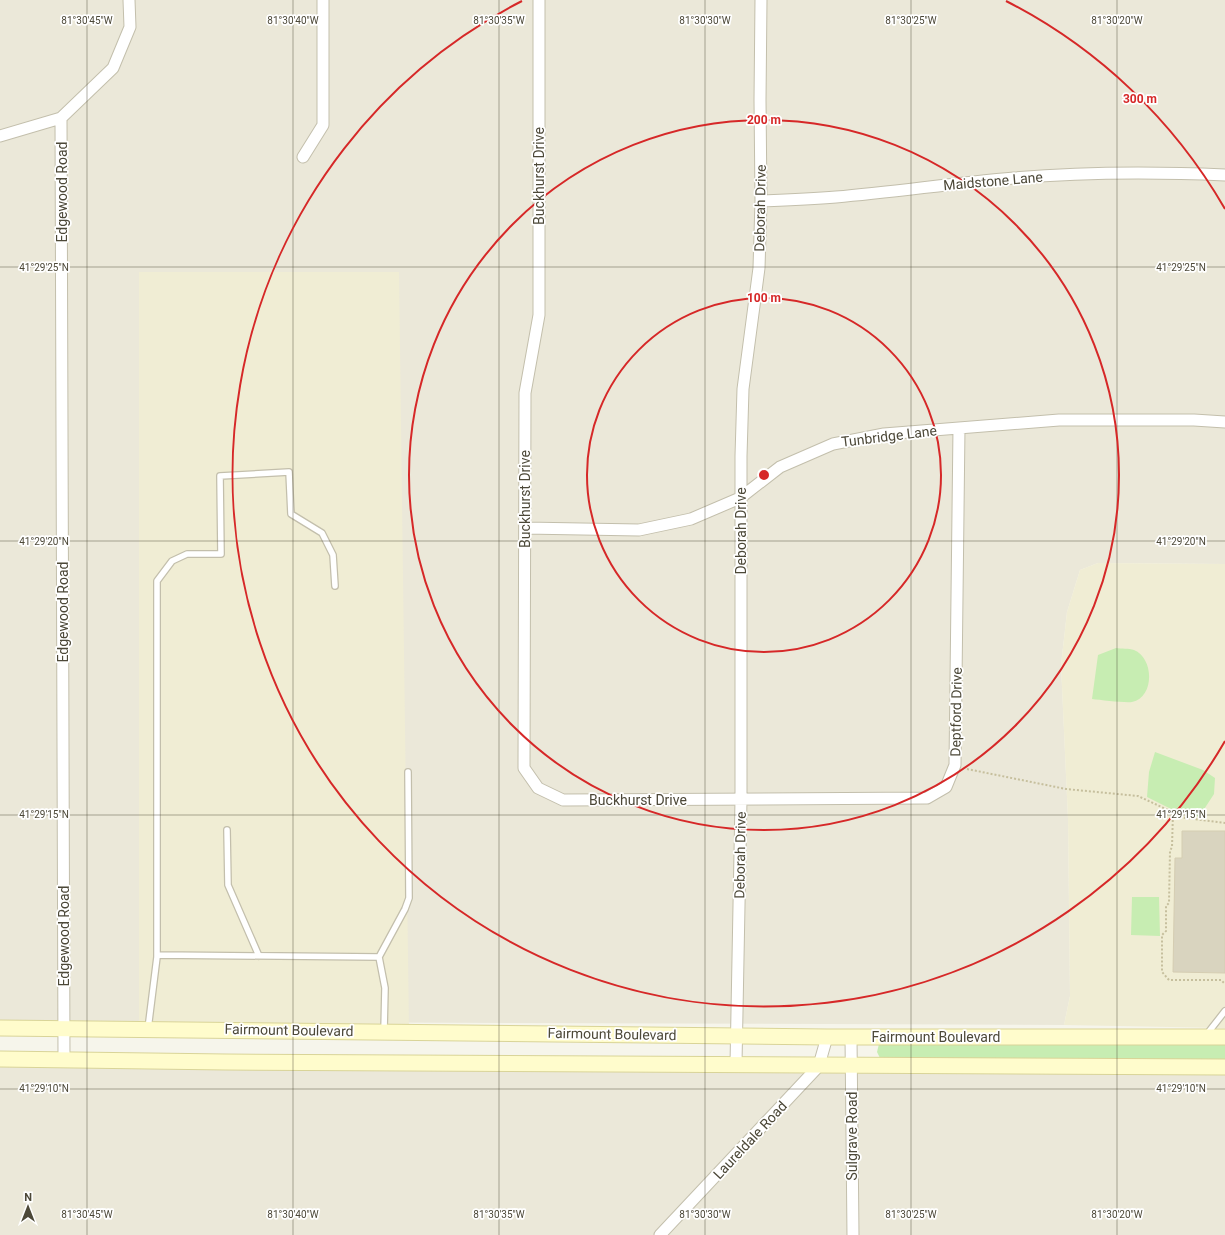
<svg xmlns="http://www.w3.org/2000/svg" width="1225" height="1235" viewBox="0 0 1225 1235" font-family="Roboto,sans-serif">
	<rect width="100%" height="100%" fill="#f6f5eb"/>
	<path fill="#ebe8d9" d="M0,0H1225V564L1098,563L1080,570L1067,612L1061,665L1068,819L1070,996L1064,1025L0,1021Z
		M0,1059L1225,1067V1235H0Z"/>
	<path fill="#f0edd4" d="M139,272H399L409,1032L139,1029Z
		M1098,563L1225,564V1028L1064,1025L1070,996L1068,819L1061,665L1067,612L1080,570Z"/>
	<path fill="#c7edb2" d="M1116,648C1121,649 1129,648 1134,650C1154,658 1155,697 1132,702C1125,703 1101,700 1092,699L1098,655Z
		M1155,752L1203,770L1215,778L1214,794L1199,817L1175,811L1147,797L1149,772Z
		M1132,897H1159L1160,936L1131,935Z
		M1225,1043V1061L880,1058L877,1052L879,1044Z"/>
	<path fill="#d9d4bf" stroke="#d5cdb2" d="M1182,831H1225V973L1173,972L1175,858H1182Z"/>
	<g fill="none" stroke-linecap="round" stroke-linejoin="round">
		<g stroke="#c3bfac" stroke-width="8">
			<path id="lane" d="M227,830L228,885L259,956
				M157,955L379,957L385,988L384,1031
				M379,957L405,909L409,898L408,772
				M148,1029L157,957V581L172,561L187,554H221L220,476L289,472L291,514L322,533L333,555L335,586
				M1207,1034L1225,1011"/>
		</g>
		<g stroke="#c3bfac" stroke-width="13">
			<path id="street" d="M539,0V315L525,393L524,768L538,788L563,800L927,798L946,787L955,765L959,428
				M61,118L64,1059
				M0,136L61,118L113,68L130,27L129,0
				M303,157L323,125V0
				M761,201C786,200 811,199 836,197C895,192 954,183 1014,178C1084,172 1155,172 1225,175
				M525,528L639,530L691,519L740,498L780,467L833,444L884,434L1059,420H1194L1225,422
				M851,1037L853,1235
				M736,1064L741,800V456L743,389L759,268L761,201L760,100L761,0
				M660,1235L816,1069L819,1065L827,1037"/>
		</g>
		<g stroke="#d9d498" stroke-width="17">
			<path id="secondary" d="M0,1028L827,1037H1225
				M0,1059L226,1062L1225,1067"/>
		</g>
		<path stroke="#c6bf9d" stroke-width="2" stroke-dasharray="2 2" stroke-linecap="butt" d="M967,769L1066,789L1138,796L1185,818L1225,823
			M1173,812L1172,847L1170,851L1169,903L1166,906V931L1162,935V972L1169,980H1221L1225,984"/>
		<use href="#lane" stroke="#fff" stroke-width="5.5"/>
		<use href="#street" stroke="#fff" stroke-width="11"/>
		<use href="#secondary" stroke="#fffccc" stroke-width="15"/>
	</g>
	<path fill="none" stroke="#4c4838" stroke-width="1" stroke-opacity="0.45" d="M87,0V1235M293,0V1235M499,0V1235M705,0V1235M911,0V1235M1117,0V1235M0,267H1225M0,541H1225M0,815H1225M0,1089H1225"/>
	<g fill="none" stroke="#d62828" stroke-width="2">
		<circle cx="764" cy="475" r="177"/>
		<circle cx="764" cy="475" r="355"/>
		<path d="M1225 741A532 532 0 1 1 522 1M1006 1A532 532 0 0 1 1225 209"/>
	</g>
	<g text-anchor="middle" dominant-baseline="central" stroke-width="3.5" stroke-linejoin="round" paint-order="stroke">
		<g font-size="14" fill="#4c4838" stroke="#fff">
			<text transform="translate(539 176) rotate(-90)">Buckhurst Drive</text>
			<text transform="translate(993 181) rotate(-5)">Maidstone Lane</text>
			<text transform="translate(62 192) rotate(-90)">Edgewood Road</text>
			<text transform="translate(760 208) rotate(-89)">Deborah Drive</text>
			<text transform="translate(889 436) rotate(-7)">Tunbridge Lane</text>
			<text transform="translate(525 499) rotate(-90)">Buckhurst Drive</text>
			<text transform="translate(741 531) rotate(-90)">Deborah Drive</text>
			<text transform="translate(63 612) rotate(-90)">Edgewood Road</text>
			<text transform="translate(956 712) rotate(-89)">Deptford Drive</text>
			<text x="638" y="800">Buckhurst Drive</text>
			<text transform="translate(740 855) rotate(-89)">Deborah Drive</text>
			<text transform="translate(64 936) rotate(-90)">Edgewood Road</text>
			<text transform="translate(289 1030) rotate(1)">Fairmount Boulevard</text>
			<text transform="translate(612 1034) rotate(1)">Fairmount Boulevard</text>
			<text x="936" y="1037">Fairmount Boulevard</text>
			<text transform="translate(852 1136) rotate(-90)">Sulgrave Road</text>
			<text transform="translate(750 1140) rotate(-47)">Laureldale Road</text>
		</g>
	</g>
	<g font-size="10" text-anchor="middle" fill="#4c4838" stroke="#fff" stroke-width="3.5" stroke-linejoin="round" paint-order="stroke">
		<text x="87" y="24">81°30'45"W</text>
		<text x="293" y="24">81°30'40"W</text>
		<text x="499" y="24">81°30'35"W</text>
		<text x="705" y="24">81°30'30"W</text>
		<text x="911" y="24">81°30'25"W</text>
		<text x="1117" y="24">81°30'20"W</text>
		<text x="44" y="271">41°29'25"N</text>
		<text x="1181" y="271">41°29'25"N</text>
		<text x="44" y="545">41°29'20"N</text>
		<text x="1181" y="545">41°29'20"N</text>
		<text x="44" y="818">41°29'15"N</text>
		<text x="1181" y="818">41°29'15"N</text>
		<text x="44" y="1092">41°29'10"N</text>
		<text x="1181" y="1092">41°29'10"N</text>
		<text x="87" y="1218">81°30'45"W</text>
		<text x="293" y="1218">81°30'40"W</text>
		<text x="499" y="1218">81°30'35"W</text>
		<text x="705" y="1218">81°30'30"W</text>
		<text x="911" y="1218">81°30'25"W</text>
		<text x="1117" y="1218">81°30'20"W</text>
	</g>
	<circle cx="764" cy="475" r="6" fill="#d62828" stroke="#fff" stroke-width="2"/>
	<g font-size="12" text-anchor="middle" font-weight="bold" fill="#d62828" stroke="#fff" stroke-width="3.5" stroke-linejoin="round" paint-order="stroke">
		<text x="1140" y="103">300 m</text>
		<text x="764" y="124">200 m</text>
		<text x="764" y="302">100 m</text>
	</g>
	<g transform="translate(28 1207)" stroke="#ffffff" stroke-width="3" paint-order="stroke">
	<path d="M0-3L7 15L0 10L-7 15Z" fill="#4c4838"/>
	<text y="-6" font-size="11" font-weight="bold" text-anchor="middle" fill="#4c4838">N</text>
	</g>
</svg>
